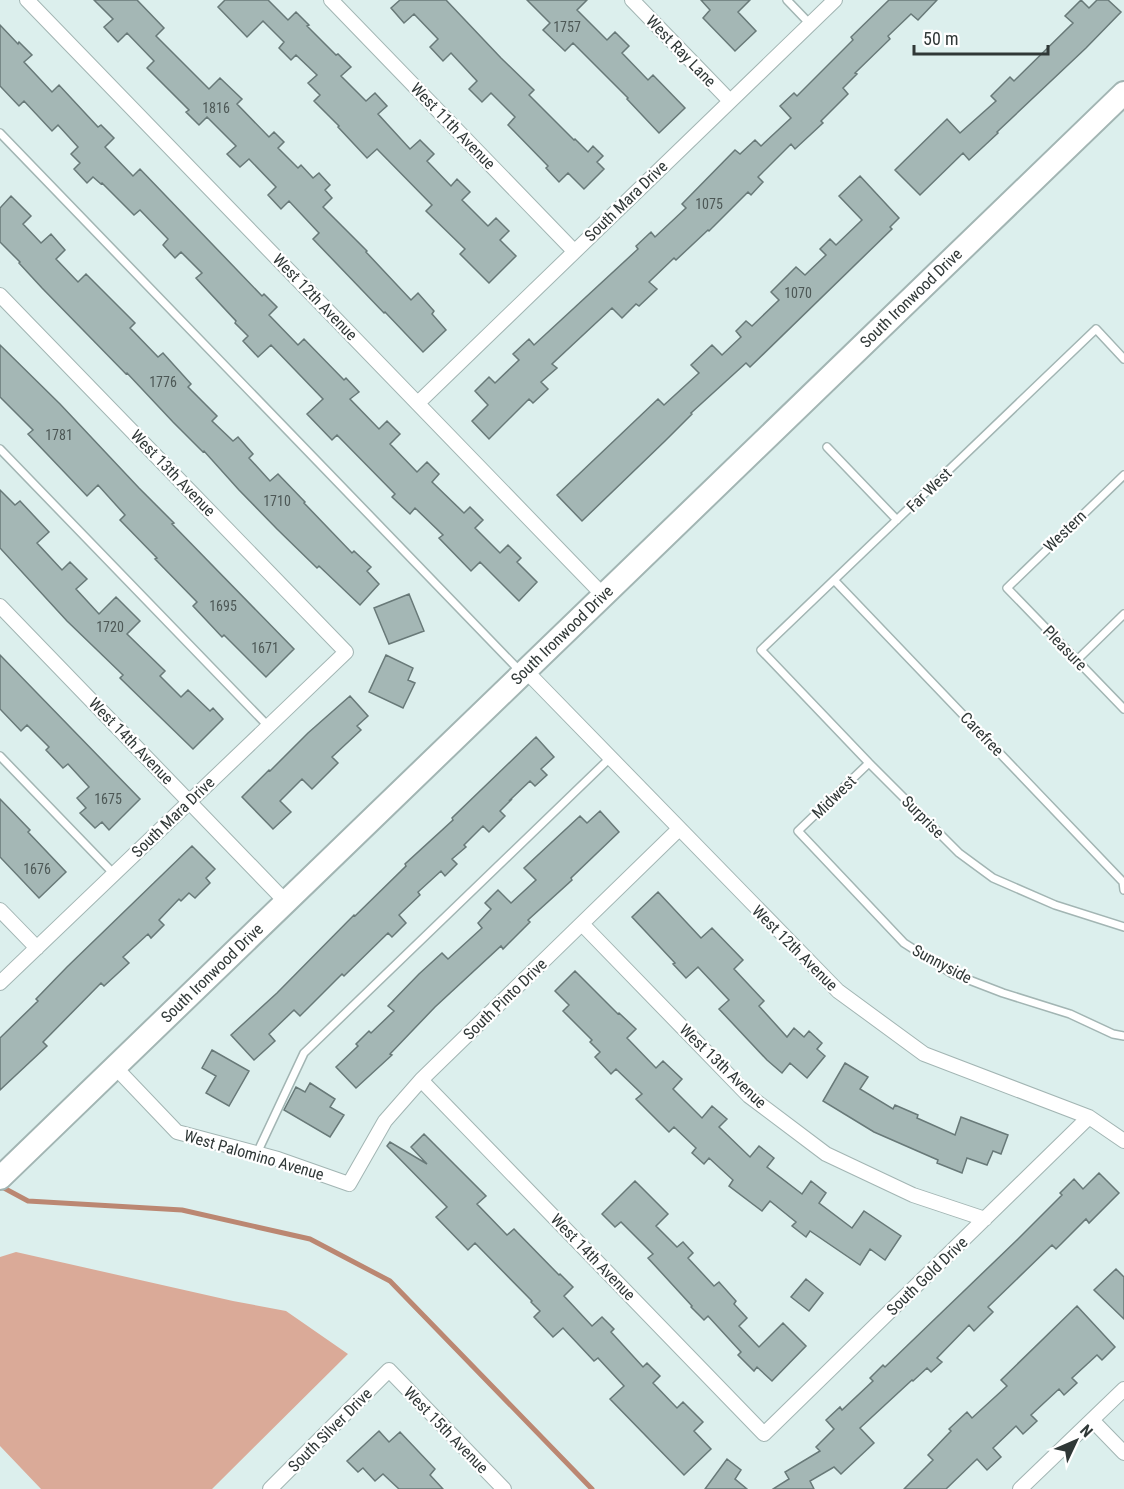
<svg xmlns="http://www.w3.org/2000/svg" width="1124" height="1489" viewBox="0 0 1124 1489" font-family="'Roboto Condensed',sans-serif">
	<rect width="100%" height="100%" fill="#dcefed"/>
	<path fill="#daaa98" d="M16,1252L233,1301L286,1311L348,1354L212,1489H41L0,1446V1257Z"/>
	<g fill="none" stroke-linecap="round" stroke-linejoin="round">
		<path stroke="#bb8772" stroke-width="5" d="M0,1186L28,1201L182,1210L310,1239L390,1281L592,1489"/>
	</g>
	<path fill="#a4b7b5" stroke="#687978" stroke-width="1.5" d="M94,0H137L164,28L156,36L209,89L220,78L242,99L237,104L269,137L274,132L284,142L278,148L298,168L301,165L313,178L319,173L330,185L325,190L332,198L323,207L367,251L366,252L411,300L418,293L434,311L432,314L446,330L423,352L385,312L384,313L313,239L319,233L289,201L281,209L268,195L276,187L249,159L240,167L227,154L236,146L207,117L199,125L186,112L189,110L147,68L154,61L127,33L118,42L104,27L113,19Z
		M225,0H268L288,20L296,12L309,25L307,26L336,55L338,54L351,67L341,76L366,101L375,93L387,106L378,114L410,149L420,140L434,154L427,161L451,186L457,179L470,192L462,200L488,226L496,218L509,231L500,240L516,256L489,283L460,254L465,249L426,211L432,205L377,149L367,158L338,127L339,126L314,101L320,95L308,83L317,75L296,55L291,60L279,48L284,42L263,21L247,37L218,7Z
		M400,0H446L501,58L534,90L529,95L574,140L575,139L588,152L593,146L603,156L597,162L604,169L584,189L568,173L559,182L546,168L548,166L508,125L515,117L491,93L482,102L469,89L477,81L451,53L443,61L430,47L438,39L414,14L404,23L391,8Z
		M527,0H587L577,10L607,40L615,32L629,46L622,53L648,80L653,75L685,108L659,133L627,99L628,98L573,43L565,51L543,30L550,23Z
		M701,0H750L738,12L756,31L735,51L703,18L710,10Z
		M889,0H937L918,20L911,14L888,36L890,39L855,73L857,74L843,88L848,94L821,121L823,123L795,149L791,144L758,177L763,182L751,195L748,192L709,231L708,230L676,260L674,258L649,282L657,289L639,306L636,304L622,318L612,308L552,364L557,368L541,382L548,389L533,403L529,399L489,439L472,421L488,405L475,391L489,377L495,383L519,360L513,354L529,339L534,345L638,249L636,246L651,232L655,237L686,208L682,204L735,150L740,154L755,140L761,146L791,118L780,106L794,93L797,96L853,40L851,37Z
		M1081,0L1089,8L1097,0H1108L1121,12L1086,48L997,132L998,133L969,160L963,153L920,195L895,170L947,119L960,133L996,101L991,96L1010,77L1014,81L1073,23L1065,16Z
		M0,25L18,44L19,42L32,55L24,62L52,92L59,85L98,127L101,125L114,138L105,147L133,176L140,169L262,296L264,294L277,307L269,315L298,345L304,339L344,380L346,378L359,392L350,399L379,429L387,421L400,434L390,444L417,472L427,462L439,474L432,482L464,513L470,507L483,520L475,528L500,553L508,545L521,558L517,562L537,582L519,601L480,562L471,571L439,538L443,535L415,508L410,514L392,497L395,494L337,435L332,440L307,414L323,399L271,345L258,357L243,341L248,336L235,323L236,321L196,278L202,273L181,252L175,258L163,245L168,239L140,210L134,215L102,183L101,184L93,177L87,183L74,169L80,163L71,154L78,147L58,125L52,131L24,101L19,106L0,86Z
		M860,176L899,218L890,227L892,229L750,367L746,363L691,413L692,414L665,441L582,521L557,495L658,399L664,405L699,373L691,365L712,345L722,355L741,337L736,331L746,321L752,326L779,300L771,292L796,267L805,275L826,255L820,249L830,239L836,245L862,220L839,196Z
		M11,196L31,216L23,224L41,243L51,234L65,250L56,259L78,282L86,274L135,323L130,328L158,357L163,353L191,384L188,387L217,416L212,421L233,441L238,437L253,454L249,458L270,481L278,474L305,502L304,503L352,553L354,551L371,567L367,571L379,584L360,605L319,566L317,568L277,529L239,490L204,451L203,452L173,422L127,373L126,374L42,288L19,263L20,262L0,242V208Z
		M0,345L60,404L139,488L174,523L172,524L294,649L266,677L224,635L222,637L193,606L197,602L155,559L157,558L120,520L125,515L98,485L87,496L28,434L33,430L0,397Z
		M0,490L15,505L20,501L49,532L37,543L62,570L70,562L87,579L76,589L99,614L116,597L140,621L127,634L165,671L160,676L181,697L188,690L210,711L213,708L223,719L193,749L120,678L123,675L67,621L0,548Z
		M409,594L424,631L389,644L374,608Z
		M0,655L140,799L109,830L102,822L95,828L80,813L86,808L77,798L89,787L68,764L63,768L46,750L49,747L27,725L21,731L0,709Z
		M386,655L413,668L408,680L415,683L403,708L369,692Z
		M350,696L368,716L357,726L361,730L332,757L338,763L312,789L302,779L280,801L291,812L273,829L242,797L269,770L270,771L308,733Z
		M536,737L554,757L541,769L547,775L535,786L530,781L510,800H511L500,811L505,816L489,832L483,826L464,845L466,847L452,859L457,864L445,876L441,871L418,892L420,895L399,915L406,923L392,937L388,933L344,976L342,974L300,1016L294,1010L269,1034L275,1041L254,1060L231,1035L277,993L354,915L355,916L406,866L405,864L453,820L452,818Z
		M0,799L30,830L28,832L66,872L39,898L0,857Z
		M600,811L619,832L571,878L572,880L528,920L530,922L503,949L501,946L435,1007L390,1054L392,1055L356,1088L336,1067L358,1046L356,1044L369,1031L371,1033L394,1011L388,1006L419,974L442,953L448,959L482,928L478,923L491,909L485,903L498,890L511,903L536,880L524,868L580,816L587,823Z
		M192,846L215,869L206,878L210,883L195,898L189,893L181,901L179,899L159,920L164,925L151,938L148,934L123,957L129,963L104,986L101,983L43,1042L47,1046L0,1090V1038L38,1001L36,999L67,967Z
		M658,892L701,938L712,928L743,960L734,969L764,1001L759,1006L787,1037L794,1028L804,1037L809,1031L822,1043L817,1049L825,1056L807,1078L790,1063L782,1073L767,1060L719,1009L729,1000L698,967L686,978L673,964L675,963L632,917Z
		M575,971L618,1014L619,1013L636,1029L627,1038L656,1068L663,1061L682,1079L673,1089L702,1118L712,1106L727,1119L719,1127L750,1157L759,1146L774,1158L767,1167L802,1194L811,1181L826,1193L819,1203L852,1228L864,1211L901,1236L885,1260L870,1249L860,1265L810,1231L806,1237L792,1226L796,1222L770,1201L762,1211L729,1186L733,1180L709,1158L704,1164L692,1153L696,1148L674,1127L669,1132L636,1099L642,1094L616,1069L611,1074L595,1057L600,1052L590,1042L592,1040L563,1011L569,1005L555,991Z
		M212,1050L249,1071L229,1106L206,1093L216,1076L202,1068Z
		M845,1063L868,1077L860,1089L893,1109L895,1105L918,1115L917,1118L955,1135L961,1117L1008,1135L1001,1154L993,1151L987,1165L967,1158L962,1173L937,1163L938,1160L874,1132L823,1101Z
		M310,1083L335,1099L330,1107L344,1115L330,1137L284,1110L296,1087L305,1092Z
		M424,1134L486,1196L477,1204L507,1235L514,1229L559,1275L560,1274L573,1287L564,1296L592,1326L602,1317L614,1329L611,1332L643,1367L647,1363L660,1376L653,1383L677,1408L683,1402L703,1422L694,1431L711,1449L684,1475L610,1399L624,1386L598,1358L594,1361L563,1328L553,1337L534,1317L540,1311L531,1302L532,1301L475,1243L468,1250L436,1217L447,1207L387,1146L390,1142L427,1164L411,1147Z
		M1099,1173L1119,1193L1089,1223L1086,1219L1056,1249L1052,1245L988,1307L993,1312L974,1331L969,1325L937,1358L942,1362L931,1372L927,1368L913,1381L912,1380L860,1428L874,1443L841,1474L834,1467L810,1481L814,1489H773L789,1479L785,1472L820,1451L816,1447L834,1429L826,1420L840,1407L842,1410L873,1381L870,1378L883,1365L885,1367L1018,1239L1062,1195L1060,1193L1074,1179L1083,1189Z
		M635,1181L668,1214L656,1226L677,1247L683,1242L693,1253L688,1258L714,1286L719,1282L736,1301L734,1304L747,1318L739,1326L759,1347L783,1323L806,1346L772,1381L757,1367L754,1371L738,1355L741,1352L708,1316L704,1320L691,1307L692,1306L648,1258L653,1254L621,1222L615,1227L602,1214Z
		M1116,1269L1124,1277V1319L1094,1290Z
		M806,1279L823,1293L809,1311L791,1297Z
		M1077,1306L1115,1347L1102,1360L1097,1355L1072,1378L1077,1383L1064,1395L1059,1389L1031,1415L1037,1421L1023,1434L1016,1426L993,1448L1001,1457L987,1470L977,1459L946,1489H904L933,1460L928,1455L951,1431L949,1429L967,1412L972,1418L1007,1386L1001,1380Z
		M379,1431L389,1442L400,1432L435,1469L430,1475L443,1489H399L383,1474L375,1481L363,1468L358,1472L347,1461Z
		M727,1459L741,1470L735,1479L747,1489H705Z"/>
	<g fill="none" stroke-linecap="round" stroke-linejoin="round">
		<g stroke="#a2b5b3" stroke-width="10">
			<path id="lane" d="M787,0L810,24
				M0,133L519,670
				M1124,359L1096,329L761,650L869,763L959,853L993,878L1055,905L1124,927
				M827,447L897,520
				M0,449L268,726
				M1124,475L1007,588L1124,709
				M834,580L1123,882L1124,890
				M1077,660L1124,614
				M0,756L114,874
				M869,763L798,831L904,943L951,973L1003,993L1070,1014L1113,1034L1124,1036
				M257,1153L304,1053L610,758"/>
		</g>
		<g stroke="#a2b5b3" stroke-width="16">
			<path id="street" d="M27,0L603,595
				M331,0L574,251
				M632,0L730,101
				M0,295L346,652L0,983
				M418,403L835,0
				M0,606L286,902
				M526,671L838,991L924,1054L1089,1117L1124,1141
				M0,910L37,948
				M582,924L749,1096L826,1154L913,1195L985,1219
				M115,1067L177,1132L278,1159L349,1184L385,1121L421,1080L679,829
				M421,1080L764,1434L1089,1117
				M1092,1420L1124,1453
				M270,1489L389,1370L504,1489
				M1020,1489L1124,1389"/>
		</g>
		<g stroke="#a2b5b3" stroke-width="26">
			<path id="primary" d="M0,1178L1124,93"/>
		</g>
		<use href="#lane" stroke="#fff" stroke-width="7"/>
		<use href="#street" stroke="#fff" stroke-width="14"/>
		<use href="#primary" stroke="#fff" stroke-width="22"/>
	</g>
	<g text-anchor="middle" dominant-baseline="central" stroke-width="4.5" stroke-linejoin="round" paint-order="stroke">
		<g font-size="14" fill="#4d5856">
			<text x="567" y="27">1757</text>
			<text x="216" y="108">1816</text>
			<text x="709" y="204">1075</text>
			<text x="798" y="293">1070</text>
			<text x="163" y="382">1776</text>
			<text x="59" y="435">1781</text>
			<text x="277" y="501">1710</text>
			<text x="223" y="606">1695</text>
			<text x="110" y="627">1720</text>
			<text x="265" y="648">1671</text>
			<text x="108" y="799">1675</text>
			<text x="37" y="869">1676</text>
		</g>
		<g font-size="16" fill="#303837" stroke="#fff">
			<text transform="translate(681 51) rotate(46)">West Ray Lane</text>
			<text transform="translate(453 126) rotate(46)">West 11th Avenue</text>
			<text transform="translate(626 201) rotate(-44)">South Mara Drive</text>
			<text transform="translate(315 297) rotate(46)">West 12th Avenue</text>
			<text transform="translate(911 298) rotate(-44)">South Ironwood Drive</text>
			<text transform="translate(173 473) rotate(46)">West 13th Avenue</text>
			<text transform="translate(929 490) rotate(-44)">Far West</text>
			<text transform="translate(1065 531) rotate(-44)">Western</text>
			<text transform="translate(562 635) rotate(-44)">South Ironwood Drive</text>
			<text transform="translate(1065 648) rotate(46)">Pleasure</text>
			<text transform="translate(982 734) rotate(46)">Carefree</text>
			<text transform="translate(131 741) rotate(46)">West 14th Avenue</text>
			<text transform="translate(834 797) rotate(-44)">Midwest</text>
			<text transform="translate(173 817) rotate(-44)">South Mara Drive</text>
			<text transform="translate(923 817) rotate(45)">Surprise</text>
			<text transform="translate(795 948) rotate(45)">West 12th Avenue</text>
			<text transform="translate(942 964) rotate(28)">Sunnyside</text>
			<text transform="translate(212 973) rotate(-44)">South Ironwood Drive</text>
			<text transform="translate(505 999) rotate(-44)">South Pinto Drive</text>
			<text transform="translate(723 1066) rotate(44)">West 13th Avenue</text>
			<text transform="translate(254 1155) rotate(16)">West Palomino Avenue</text>
			<text transform="translate(593 1257) rotate(46)">West 14th Avenue</text>
			<text transform="translate(927 1276) rotate(-44)">South Gold Drive</text>
			<text transform="translate(330 1430) rotate(-45)">South Silver Drive</text>
			<text transform="translate(446 1430) rotate(46)">West 15th Avenue</text>
		</g>
	</g>
	<g transform="translate(1076 1441) rotate(46)" stroke="#ffffff" stroke-width="4.5" paint-order="stroke">
	<path d="M0-4.5L10 22L0 15L-10 22Z" fill="#303837"/>
	<text y="-9" font-size="16" font-weight="bold" text-anchor="middle" fill="#303837">N</text>
	</g>
	<path d="M914 45v9h134v-9" fill="none" stroke="#303837" stroke-width="3"/>
	<text x="923" y="45" font-size="18" fill="#303837" stroke="#ffffff" stroke-width="4.5" paint-order="stroke">50 m</text>
</svg>
